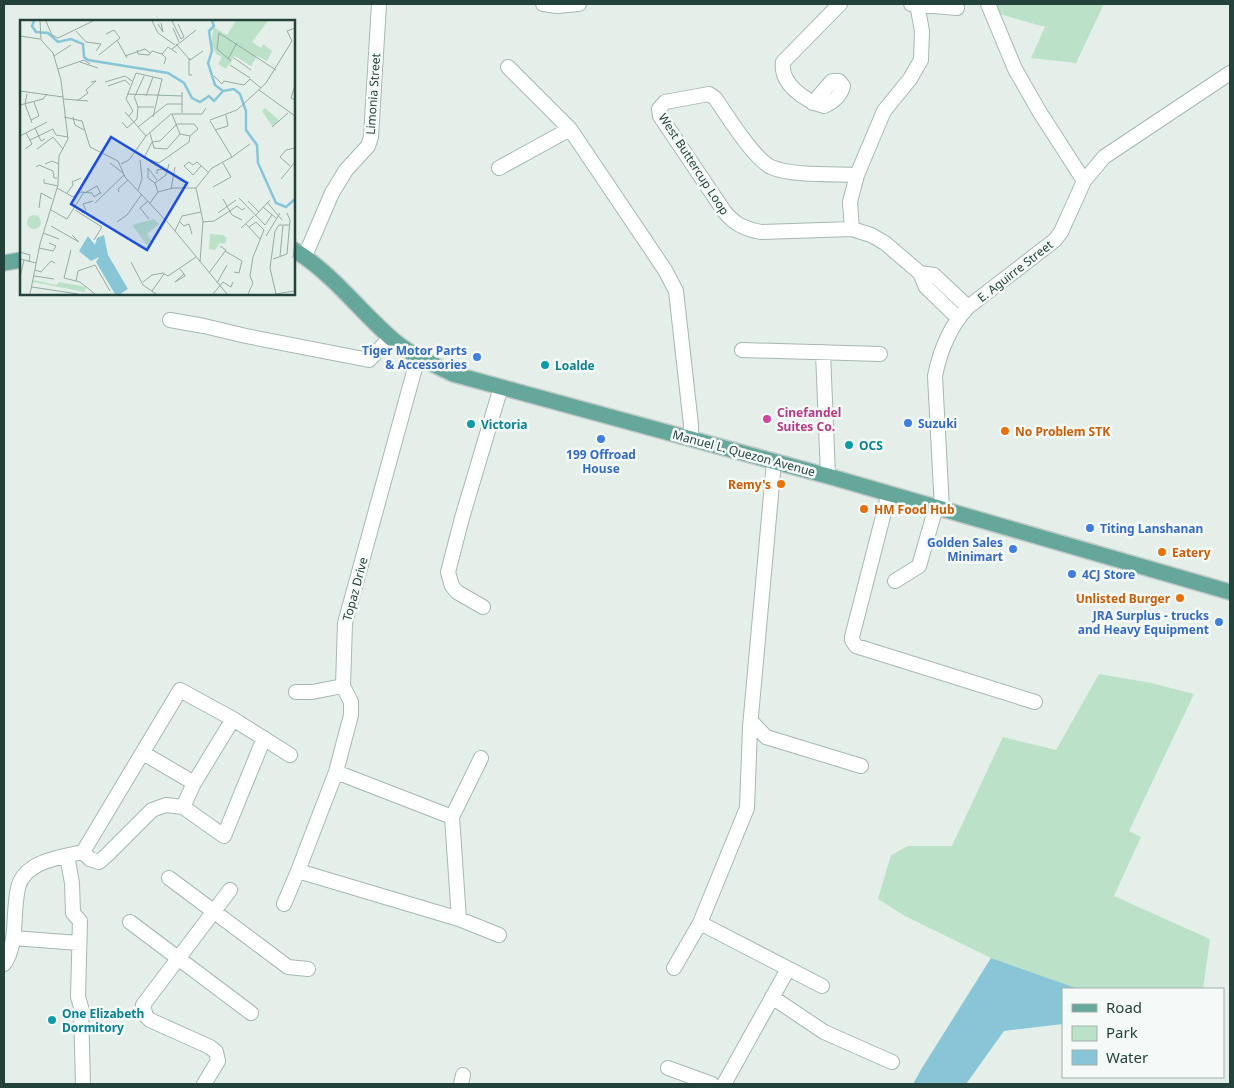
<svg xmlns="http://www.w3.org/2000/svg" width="1234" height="1088" viewBox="0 0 1234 1088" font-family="'Noto Sans',sans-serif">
	<rect width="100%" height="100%" fill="#e4efea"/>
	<path fill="#bbe1c8" d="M991,4H1104L1076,63L1031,58L1045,27L993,12Z
		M1099,674L1151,683L1194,694L1129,831L1141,837L1114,896L1210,939L1203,989H1079L991,958L905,916L878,899L891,855L908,846H952L1003,737L1056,750Z"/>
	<path fill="#88c6d7" d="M991,958L1079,989H1063V1024L1004,1031L966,1084H913L922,1068Z"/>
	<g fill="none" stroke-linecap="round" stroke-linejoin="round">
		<g stroke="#a6b8b2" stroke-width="16">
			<path id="minor" d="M543,4L557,6L579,4
				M911,4L957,8
				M917,4L922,31L921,60L910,79L884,111L857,175L850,202L852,229L871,235L885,243L920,273L926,287L958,318
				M988,4L1015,69L1039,111L1084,181
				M508,67L570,129L665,270L676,291L691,425V438
				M813,103L832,81H839L843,86C841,95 833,102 824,106C805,101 780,84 783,62L840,4
				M499,168L570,129
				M852,229L761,232C745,229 734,224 724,211L660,116L659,109L665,102L709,94L715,98C727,115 753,158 771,167C791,176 834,174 857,175
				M305,256L332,193L346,170L368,146L371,137L379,4
				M920,273L934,275L968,307
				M170,320L204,326L246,336L369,360L390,338
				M742,350L880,354
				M823,352L828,476
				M889,493L852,637V640L856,646L1035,702
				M942,509L935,376C940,351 951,325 968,307L1055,240L1061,232L1084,181L1104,157L1230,73
				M895,581L919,566L936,507
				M483,607L457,592L452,586L448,572L462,518L501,387
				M296,692H312L343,686
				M751,721L766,737L861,766
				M143,753L194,783
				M336,772L452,817
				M183,807L194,783L233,719
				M83,852L90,859L99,862L107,855L152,810L166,805L183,807L224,836L264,738
				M67,856L72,883L73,913L80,921L78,997L81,1007L83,1084
				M298,871L459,919L499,935
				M169,878L288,967L308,969
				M284,904L298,871L336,772L351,715V702L343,686L345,623L418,357
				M459,919L452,817L481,758
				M130,922L251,1013
				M700,923L822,986
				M13,938L79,943
				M4,964C11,955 13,941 14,931C15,917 15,902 18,888C24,861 61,857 83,852L180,690L233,719L290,755
				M674,968L700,923L747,808L750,727L774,462
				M772,997L824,1032L892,1062
				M668,1068L712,1084
				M204,1084L218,1061L216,1052L210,1047L150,1020L146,1016L143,1005L230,890
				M461,1084L463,1075
				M724,1084L788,969"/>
		</g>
		<g stroke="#c1cac8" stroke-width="18">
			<path id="major" d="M294,250C331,272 358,309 390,337C408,354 431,363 453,374L835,478L1230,592
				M4,263L21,260"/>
		</g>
		<use href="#minor" stroke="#fff" stroke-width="14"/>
		<use href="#major" stroke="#65a79b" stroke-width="15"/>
	</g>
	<g fill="#3f7fe0" stroke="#f5faf8" stroke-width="2">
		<circle cx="477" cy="357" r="5"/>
		<circle cx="908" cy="423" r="5"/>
		<circle cx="601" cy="439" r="5"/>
		<circle cx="1090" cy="528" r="5"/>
		<circle cx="1013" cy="549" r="5"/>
		<circle cx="1072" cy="574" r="5"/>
		<circle cx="1219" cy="622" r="5"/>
	</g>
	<g fill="#0f9aa8" stroke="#f5faf8" stroke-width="2">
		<circle cx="545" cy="365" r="5"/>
		<circle cx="471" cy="424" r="5"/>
		<circle cx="849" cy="445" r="5"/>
		<circle cx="52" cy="1020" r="5"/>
	</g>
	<circle fill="#d1479c" stroke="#f5faf8" stroke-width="2" cx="767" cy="419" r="5"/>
	<g fill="#e8710a" stroke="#f5faf8" stroke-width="2">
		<circle cx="1005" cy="431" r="5"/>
		<circle cx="781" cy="484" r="5"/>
		<circle cx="864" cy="509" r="5"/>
		<circle cx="1162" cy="552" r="5"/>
		<circle cx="1180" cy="598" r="5"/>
	</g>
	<g text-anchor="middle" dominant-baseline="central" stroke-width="5" stroke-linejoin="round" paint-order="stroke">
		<g font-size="12" fill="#22423b" stroke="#f5faf8">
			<text transform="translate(373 94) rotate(-86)">Limonia Street</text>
			<text transform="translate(694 164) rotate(57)">West Buttercup Loop</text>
			<text transform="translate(1015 271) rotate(-38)">E. Aguirre Street</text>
			<text transform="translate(744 453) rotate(15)">Manuel L. Quezon Avenue</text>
			<text transform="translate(355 589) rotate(-75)">Topaz Drive</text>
		</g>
		<g font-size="12" font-weight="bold" fill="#366cbe" stroke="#f5faf8" text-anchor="end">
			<text x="467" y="350">Tiger Motor Parts<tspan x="467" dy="14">&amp; Accessories</tspan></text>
			<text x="918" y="423" text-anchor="start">Suzuki</text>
			<text x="601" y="454" text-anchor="middle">199 Offroad<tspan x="601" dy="14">House</tspan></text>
			<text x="1100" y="528" text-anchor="start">Titing Lanshanan</text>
			<text x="1003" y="542">Golden Sales<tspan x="1003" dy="14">Minimart</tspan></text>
			<text x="1082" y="574" text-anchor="start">4CJ Store</text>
			<text x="1209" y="615">JRA Surplus - trucks<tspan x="1209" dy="14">and Heavy Equipment</tspan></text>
		</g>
		<g font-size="12" font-weight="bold" fill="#0d838f" stroke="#f5faf8" text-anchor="start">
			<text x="555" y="365">Loalde</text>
			<text x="481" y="424">Victoria</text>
			<text x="859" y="445">OCS</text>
			<text x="62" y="1013">One Elizabeth<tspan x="62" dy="14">Dormitory</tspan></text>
		</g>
		<g font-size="12" font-weight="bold" fill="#b23c85" stroke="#f5faf8" text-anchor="start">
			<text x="777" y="412">Cinefandel<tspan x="777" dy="14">Suites Co.</tspan></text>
		</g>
		<g font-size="12" font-weight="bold" fill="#c56008" stroke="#f5faf8" text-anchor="start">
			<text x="1015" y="431">No Problem STK</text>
			<text x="771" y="484" text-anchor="end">Remy's</text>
			<text x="874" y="509">HM Food Hub</text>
			<text x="1172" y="552">Eatery</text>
			<text x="1170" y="598" text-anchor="end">Unlisted Burger</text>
		</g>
	</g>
	<g transform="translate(20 20)">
		<rect width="275" height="275" fill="#e4efea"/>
		<path d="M216,1H248L232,22L241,28L243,24L252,31L247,41L237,36L231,46L215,36L206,49L198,44L202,37L196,34L192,25L193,7L207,15ZM245,88L260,101L252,106L242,91ZM7 202a7 7 0 1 1 14 0a7 7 0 1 1-14 0ZM134,199L139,204L127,214L131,220L127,225L112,205ZM190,214L203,215L207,218L205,224L200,223L195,230L189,229ZM14,260L36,265L39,262L66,267L65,272L13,262Z" fill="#bbe1c8"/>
		<path d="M84,215L88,235L108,269L100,274H95L76,242L79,237L71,241L59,231L68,216L75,225L77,218Z" fill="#88c6d7"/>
		<path fill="none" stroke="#88c6d7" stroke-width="2.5" d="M14,1L12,6L16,12L28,13L38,22L51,19L63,24L64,37L68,40L148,53L164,63L172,78L180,82L189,76L194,81L203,71M192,1L194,6L189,11L192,31L188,43L195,65L203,71L214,69L220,74L226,91V110L237,125L238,143L256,183L266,187L275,179"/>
		<path fill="none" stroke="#96aaa4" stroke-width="1" d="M26,1L32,15L38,18L73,1M132,1L138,13L155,25M152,1L161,19L164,17L158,4M138,4L143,12L141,3M153,8L159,22M56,11L66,22L81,24L76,31M0,16L20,19M97,20L107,38M156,24L170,40L183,31M152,29L176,10M117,30L118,34L129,35L132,31L142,34L146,38L144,44M142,34L148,27L157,33M79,35L100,18L94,10L86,14M34,36L51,25M105,36L125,29L130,33M169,38V55H172M214,38L231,50M208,39L217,23M211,41L197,29L199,13L256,50M60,42L78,48M210,45L230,58M38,49L64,40L70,44M194,56L202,64L204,61L224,65L230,59L241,68M85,62L105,56L112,61M275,65L271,78L275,80M88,66L105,60L110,65M239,70L275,96M0,71L43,77M162,72V93M7,74L5,84L12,103M107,74L162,76M115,76L124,56M126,76L133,57M44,79L68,81M57,81L68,73L66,70L76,61L71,62M0,85L23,79L27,74M118,87H134M105,92L126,116M109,96L113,91L106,79L116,53L142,59L133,97M44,97L62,101L70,127L98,141L105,157L150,205L207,274M53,97L55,105L64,110M11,100L19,96L14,82M190,100L217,90L246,63L272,21L267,11L275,8M102,102L107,108L117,99L118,87L114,76M118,107L147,84H162M252,107L268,93M15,108L21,121L25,119M195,110L208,106L206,95M130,113L134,128L147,129L160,114L152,94M160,114L170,116L178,109L174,104H157L140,121L132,122L124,138L139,143L169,122L170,116M0,116L27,102M10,120L33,109L36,115L48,117M5,129L12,124L6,113M17,129L33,117L43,129M212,137L230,124M90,143L103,153M25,144L32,141L39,144M101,144L109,140L126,116L151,94H182L186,88M181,146L173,155L164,146L169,142L173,145L177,142L188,152M270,146L260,137L266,130L275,128M16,147L19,145L33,151L34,158H37M137,154V150L143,149L150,153M24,159V163L38,166M261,159L275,142M135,163L128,158V148L137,160M193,167L211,157L203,143M37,168L53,177L61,172L72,173L74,177L80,173M176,168L192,148L212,137L190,101M176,168L183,201L180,242M151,169L155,147M118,170L122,159L120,140M99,172L98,169L108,160M138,172L135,163L146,155L149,144M47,173L53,165L52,162L61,158M65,173L77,166L81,174M219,178L245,205L252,195M203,179L212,195L222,200M128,181L120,188L129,199M228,181L239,192M247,182L262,200M75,183L104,155M130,183L138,172L153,168H176M243,187L256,198M19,188L21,173L32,179M31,190L47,199L64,172M55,190L82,207L74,220M210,191L217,186L222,190L225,188M62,193L66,190L63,184L73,181M198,193L216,180M235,196L250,180M97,202L107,195L122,174M160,202L164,206L169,204L172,214M183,202L194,201L210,191M226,204L240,219M31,206L59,222L52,215M221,208L234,196M155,211L162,196L181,192M23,213L39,219M246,216L260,193M19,228L33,231L36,226L29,223M51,230L44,258L60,262L75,274M205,231L222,241L219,253L214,252M0,232L10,235L9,242M260,236L263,205M273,238L275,222M0,239L16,243M253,239L267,234L270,200L267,193M111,242L123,265L136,274M160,249L164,254L165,256L155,262L164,254M15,250L21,252L31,241L35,243M189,253L206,230L200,226M14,256L34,259M0,257L4,240M56,261L58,251L75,245L90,271M123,262L132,255L143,253L148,256L176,237M197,263L207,245M12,267L58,274M132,271L144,254M10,274L20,224L38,165L39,136L48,119L41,60L33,33L21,20L20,1M193,274L203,262L211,267L213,262M228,274L233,263L230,256L233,237L244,210L236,202L229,207M256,274L250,248L255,211L259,205H269M256,274L274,271"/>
		<path fill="#1d4ed8" fill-opacity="0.15" stroke="#1d4ed8" stroke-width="2.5" d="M91,117L167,163L127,230L51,184Z"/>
		<rect width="275" height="275" fill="none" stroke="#22423b" stroke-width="2.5"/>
	</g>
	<rect width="1234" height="1088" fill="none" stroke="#22423b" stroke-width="10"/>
	<rect x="1062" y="988" width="162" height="90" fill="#f5faf8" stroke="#a1b0ac"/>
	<rect x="1072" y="1004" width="25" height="8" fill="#65a79b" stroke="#a1b0ac"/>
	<text x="1106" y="1013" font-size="15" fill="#22423b">Road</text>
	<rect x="1072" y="1026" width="25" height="15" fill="#bbe1c8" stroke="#a1b0ac"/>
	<text x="1106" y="1038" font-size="15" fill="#22423b">Park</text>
	<rect x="1072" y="1050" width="25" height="15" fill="#88c6d7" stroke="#a1b0ac"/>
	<text x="1106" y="1063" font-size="15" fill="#22423b">Water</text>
</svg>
